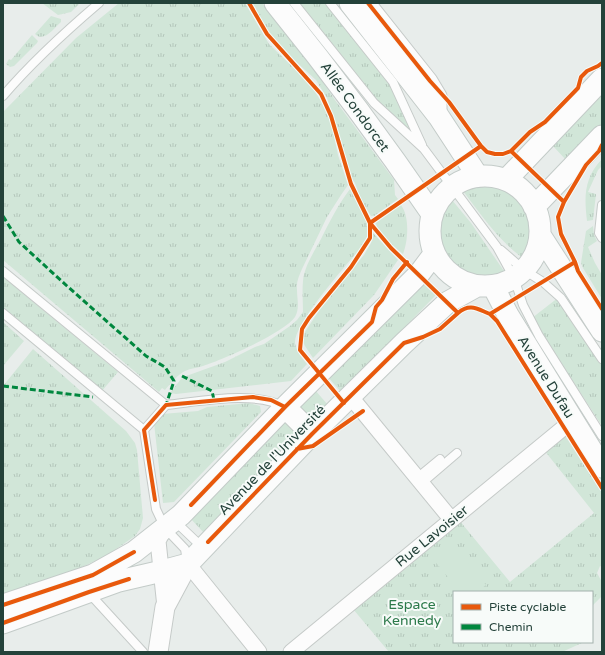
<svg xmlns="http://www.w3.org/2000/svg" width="605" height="655" viewBox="0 0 605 655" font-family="'Varela Round',sans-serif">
	<defs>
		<pattern id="grass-tufts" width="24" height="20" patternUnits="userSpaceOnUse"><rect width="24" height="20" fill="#d1e6d8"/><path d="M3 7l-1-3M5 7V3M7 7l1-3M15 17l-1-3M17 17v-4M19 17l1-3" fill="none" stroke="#b3c6ba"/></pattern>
	</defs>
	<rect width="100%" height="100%" fill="#e8edeb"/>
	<path fill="url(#grass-tufts)" d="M42,3H80L71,12L58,15Z
		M119,3H245L269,44L302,76L311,85L319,98L330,117L338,155L348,185L341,195L327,217L302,269C299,276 296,282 297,290C297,299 300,308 295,317C284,333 222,360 203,366C197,368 191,368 185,371C177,375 171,383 165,390L162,388L159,392L3,260V112L76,38Z
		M252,3H262L316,72L335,100L394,180L395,195L398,199L374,216H371L361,200L355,183L352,179L327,98L316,80L283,50L272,37L257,16L256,8Z
		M299,3H325L391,85L415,137L377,100Z
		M51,16L61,19V22C54,28 44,43 35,34Z
		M32,35L38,41L37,43L14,66L10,67L6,64L9,59L11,60Z
		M602,95V124L567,161L553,146Z
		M602,159V166L598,170L588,192L596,194L593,220L587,221C584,196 584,178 602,159Z
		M481,184C486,185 492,184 497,185C531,192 542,233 524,259C498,240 482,216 463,191Z
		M350,189L368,225V234L364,244C349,262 294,323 295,343C296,351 302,358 307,364L291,381L176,394L170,393L181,379L189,375L225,362L255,347L264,344L290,326L297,320L303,312C303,302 302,291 303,281C304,267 314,252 321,239C330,221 338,205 350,189Z
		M452,200L471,223L506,274C476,291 434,263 439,228C441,217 446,209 452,200Z
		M401,205C410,217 408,241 403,254C395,247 377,233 376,223Z
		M593,226L594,235L597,241L588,247L595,263L602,275V299L583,268L581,263L586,231Z
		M373,233L398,260L374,295L313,358L305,346L303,342V335L324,303L364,255L371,243Z
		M3,277L118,372L101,392L3,309Z
		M421,281L436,295L341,392L328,377Z
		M559,297L602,364V426L532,318Z
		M3,322L24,341L3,366Z
		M33,349L126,431L135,443L137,450L143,518L140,529L135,536L106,556L71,572L3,595V401L4,400L3,399V386Z
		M315,390L328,405L204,533L190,518Z
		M249,403L260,406L261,412L174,502L163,503L154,423L162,414L198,411L207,407Z
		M560,437H566L602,493V567L600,566L597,573L602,582V596L592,606V592H454V642H584L562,652H389L353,609L459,520L510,582L594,513L544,450Z"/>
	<path fill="#d1e6d8" d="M452,543L486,585L477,592H460L433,559Z"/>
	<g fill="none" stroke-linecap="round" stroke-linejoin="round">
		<g stroke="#c5cac8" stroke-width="10">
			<path id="service" d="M294,3L374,103L424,149L497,247L514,278L523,305L539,336L602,436
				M330,3L393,82L422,145
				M3,96C32,62 65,32 99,3
				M602,205L599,233L602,238
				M501,250L524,270L543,282L561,298L602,359
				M3,271L166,405
				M3,313L144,430L156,509L165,528L185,549L187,561
				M144,430L166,405C197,402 257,390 284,407
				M417,478L440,459
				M422,483L457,453
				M172,527L180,526L202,547
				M89,593L143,652"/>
		</g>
		<g stroke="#c5cac8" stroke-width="17">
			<path id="minor" d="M368,3L430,81L439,96V117
				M350,396L451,519
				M188,564L259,652
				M165,607L158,541L165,528
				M291,652L573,420"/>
		</g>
		<g stroke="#c5cac8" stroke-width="21">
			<path id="tertiary" d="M158,652L165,607L188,564"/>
		</g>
		<g stroke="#c3cbc8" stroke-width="23">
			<path id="secondary" d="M275,3C330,71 383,142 432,214
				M350,3L439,117L477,175
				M430 231a55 55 0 1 1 110 0a55 55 0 1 1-110 0Z
				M506,180L602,79
				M534,207L602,136
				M540,235L602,331
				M493,286L508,315L602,467
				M285,407L312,434
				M3,605L93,575L134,552L181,515L285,407L419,274L434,254
				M3,623L119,581L162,571L188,564L312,434L404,343L448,302L477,286"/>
		</g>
		<use href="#service" stroke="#fcfcfc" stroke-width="8"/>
		<use href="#minor" stroke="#fcfcfc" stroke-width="15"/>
		<use href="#tertiary" stroke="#fcfcfc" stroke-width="19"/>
		<use href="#secondary" stroke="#fcfcfc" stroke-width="21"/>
		<path stroke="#00873e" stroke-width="3" stroke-dasharray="6 3" stroke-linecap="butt" d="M3,216L19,242L67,286L146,356L165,367L174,381L166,405
			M182,376L212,391L214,400
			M3,386L93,397"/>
		<g stroke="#f7fbf9" stroke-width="6">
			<path id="cycleway" d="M249,3L267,34L321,94L331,116L351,184L370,223V238L351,267L309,318L302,329L300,350L344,403
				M368,3L430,81L449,102L481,146
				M511,151L564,202L558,217L561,234L575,262L490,314C477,309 470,303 458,313L391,248L370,223L481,146L487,152L495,154H503L511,151L530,132L545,122L578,88L581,77L587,71L598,66L602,63
				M564,202L586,165L599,151L602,145
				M575,262L578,271L602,309
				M490,314L497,321L602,488
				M297,449L313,446L363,411
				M155,500L144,430L166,405L253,397L271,400L285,407
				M191,505L285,407L372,322L376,307L382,300L393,279L407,262
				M208,542L312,434L404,343L423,337L440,329L458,313
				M3,605L93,575L134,552
				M3,623L89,592L129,579"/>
		</g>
		<use href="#cycleway" stroke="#e8590c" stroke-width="4"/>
	</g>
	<g text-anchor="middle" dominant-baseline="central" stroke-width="4" stroke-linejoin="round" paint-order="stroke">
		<g font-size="14" fill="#24423a" stroke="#f7fbf9">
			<text transform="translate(355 107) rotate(54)">Allée Condorcet</text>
			<text transform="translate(546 377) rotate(58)">Avenue Dufau</text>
			<text transform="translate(272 460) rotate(-46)">Avenue de l'Université</text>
			<text transform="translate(432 536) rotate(-39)">Rue Lavoisier</text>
		</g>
		<g font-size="14" fill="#2d7a4b" stroke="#f7fbf9">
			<text x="412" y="604">Espace<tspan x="412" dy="16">Kennedy</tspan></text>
		</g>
	</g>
	<rect width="605" height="655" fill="none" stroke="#24423a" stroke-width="8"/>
	<rect x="453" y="591" width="140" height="52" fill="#f7fbf9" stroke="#a3b1ad"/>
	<rect x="461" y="604" width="20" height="6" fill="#e8590c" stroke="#a3b1ad"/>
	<text x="489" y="611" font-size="12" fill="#24423a">Piste cyclable</text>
	<rect x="461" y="624" width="20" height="6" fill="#00873e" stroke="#a3b1ad"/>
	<text x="489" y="631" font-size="12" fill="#24423a">Chemin</text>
</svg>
